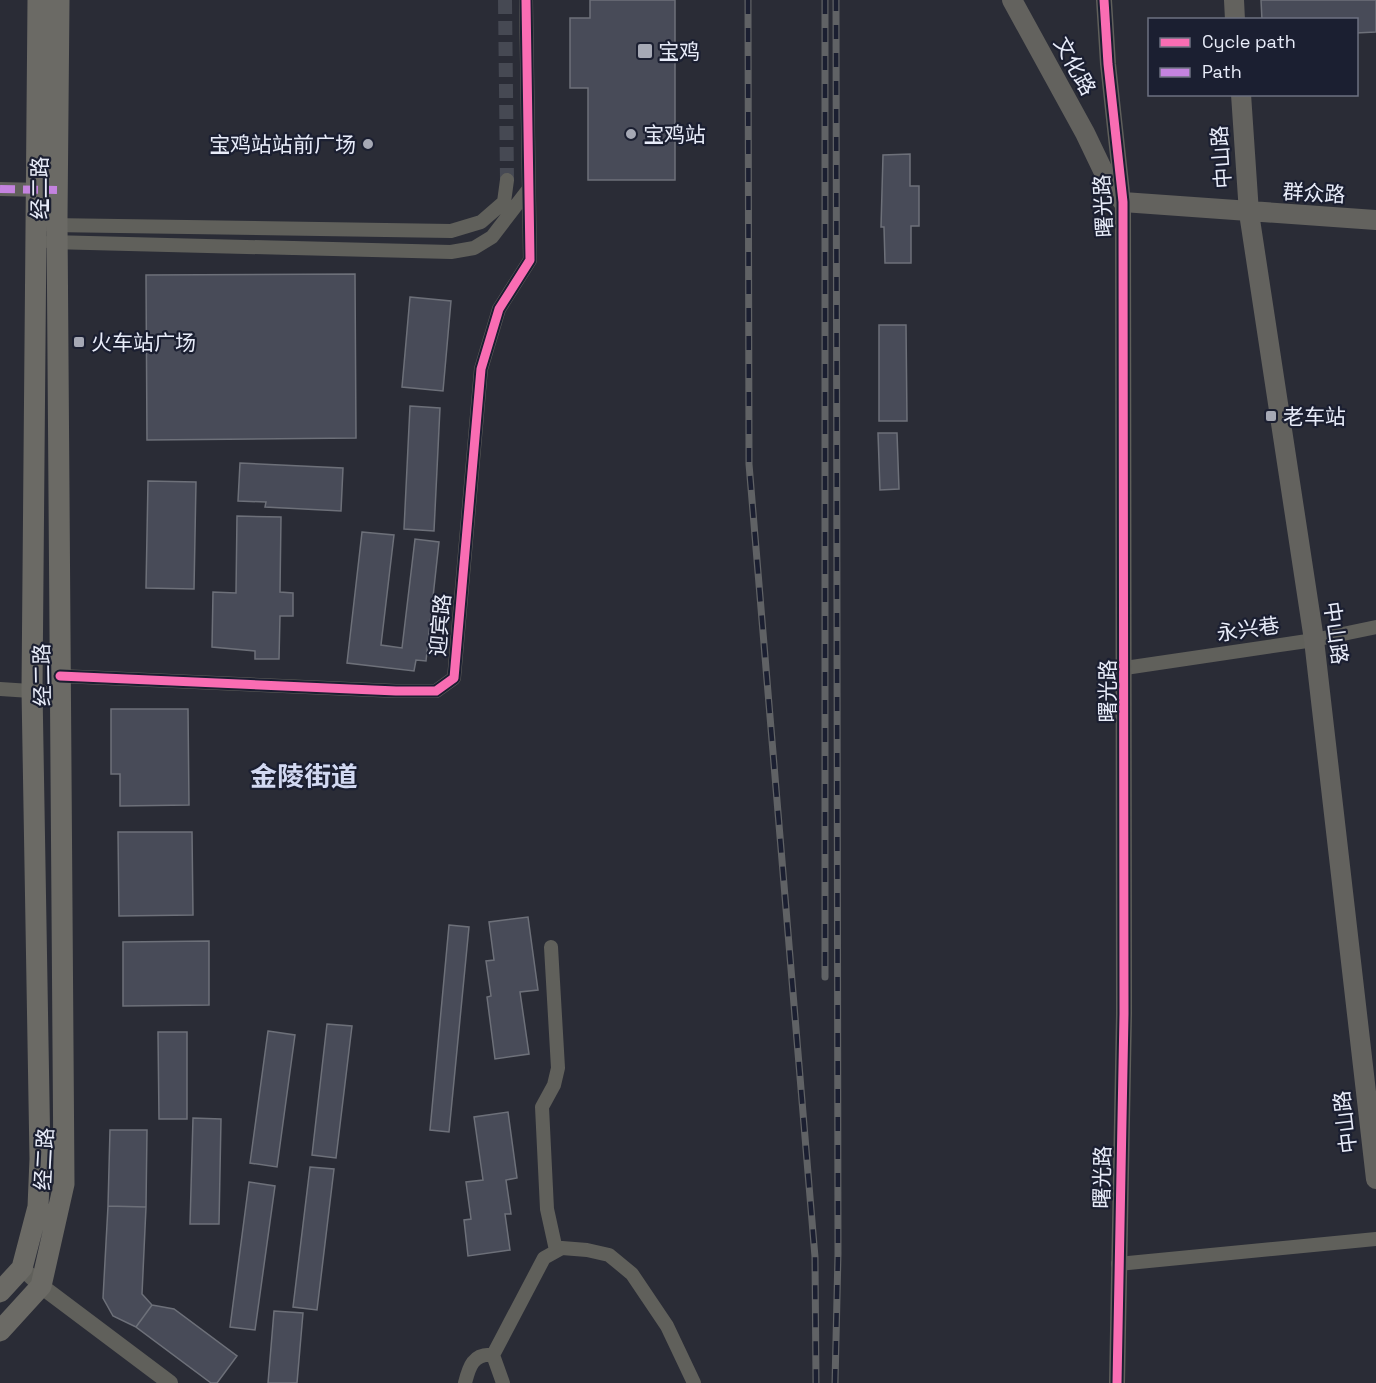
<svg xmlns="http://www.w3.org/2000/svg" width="1376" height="1383" viewBox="0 0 1376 1383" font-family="'Space Grotesk','Noto Sans SC',sans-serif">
	<rect width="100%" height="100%" fill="#2a2c36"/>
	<path fill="#484b58" stroke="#6d7079" stroke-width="1.5" d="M590,0H675V180H588V88H570V18H590Z
		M1261,0H1376V32L1356,33V20H1262Z
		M910,154V186H919V226H911V263H885L884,227H881L883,155Z
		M355,274L356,438L147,440L146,275Z
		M410,297L451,301L443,391L402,387Z
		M879,325H906L907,421H879Z
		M410,406L440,408L434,531L404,529Z
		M878,433H897L899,489L880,490Z
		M240,463L343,468L341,511L265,507L266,502L238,501Z
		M148,481L196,482L194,589L146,588Z
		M237,516L281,517L280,592L293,593V616H280L279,659H255V651L212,647L213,592L236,593Z
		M362,532L394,535L381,645L402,648L415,539L439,542L426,661L416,660L414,671L347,663Z
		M111,709H188L189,805L120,806V774H111Z
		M118,832H192L193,915L119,916Z
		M528,917L538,990L520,992L529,1054L495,1059L487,997L491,996L486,961L494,960L489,922Z
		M449,925L469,927L449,1132L430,1130Z
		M209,941V1005L123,1006V942Z
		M327,1024L352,1026L336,1158L312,1155Z
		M268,1031L295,1035L277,1167L250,1163Z
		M158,1032H187V1119H159Z
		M508,1112L517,1178L506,1180L511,1214H505L510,1250L468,1256L464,1220L471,1219L466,1182L483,1180L474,1117Z
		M193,1118L221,1119L219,1224H190Z
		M110,1130H147L146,1207L108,1206Z
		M310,1167L334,1169L317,1310L293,1307Z
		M249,1182L275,1186L255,1330L230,1327Z
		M108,1206L146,1207L142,1294L152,1305L136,1327L113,1316L103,1298Z
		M152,1305L174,1309L237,1356L217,1383H211L136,1327Z
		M274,1311L303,1313L297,1383H268Z"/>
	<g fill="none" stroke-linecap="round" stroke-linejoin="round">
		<path stroke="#464953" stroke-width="14" stroke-dasharray="14 7" stroke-linecap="butt" d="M505,0L507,180"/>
		<path stroke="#60605b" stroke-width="14" d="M0,189L43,190
			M50,225L451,231L481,222L504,202L507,180
			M50,242L451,252L474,248L492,237L528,190
			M1125,668L1314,640L1376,627
			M60,676L396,691H436L454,678L481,369L499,309L530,260L526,0
			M0,689L61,693
			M551,947L558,1068L554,1085L542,1107L547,1209L556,1250
			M1118,1264L1376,1239
			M465,1383C469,1367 473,1353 493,1355
			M503,1383L493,1355L544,1258L562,1248L587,1250L609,1255L632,1274L667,1326L694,1383"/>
		<path stroke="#60605b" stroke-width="16" d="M1104,0L1108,64L1123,202L1124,1014L1117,1383
			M22,1268L41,1286L170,1383"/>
		<path stroke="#63625e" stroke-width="20" d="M1012,0L1085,133L1108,181L1123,202L1376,220
			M1234,0L1235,20
			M1241,94L1249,213L1314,640L1376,1179"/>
		<path stroke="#6b6a65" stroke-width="21" d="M0,1292L22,1268L38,1207L40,1159L32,690L38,0
			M0,1331L41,1286L64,1184L57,220L59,0"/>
		<g stroke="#606265" stroke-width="7">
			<path id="rail" d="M748,0L749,464L815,1257L816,1383
				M825,0V977
				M835,1383L838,1254L836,0"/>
		</g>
		<use href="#rail" stroke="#1b1f31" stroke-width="4.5" stroke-dasharray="14" stroke-linecap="butt"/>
		<path stroke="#c483df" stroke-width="8" stroke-dasharray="15 8" stroke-linecap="butt" d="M0,189L57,190"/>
		<g stroke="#1b1f31" stroke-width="13">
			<path id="cycleway" d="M1104,0L1108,64L1123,202L1124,1014L1117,1383
				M60,676L396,691H436L454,678L481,369L499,309L530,260L526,0"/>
		</g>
		<use href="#cycleway" stroke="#f96db3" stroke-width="9"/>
	</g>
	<g fill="#a6a9b5" stroke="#1b1f31" stroke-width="2">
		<rect x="637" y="43" width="16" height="16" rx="3"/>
		<circle cx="631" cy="134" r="6"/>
		<circle cx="368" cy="144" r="6"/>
		<rect x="73" y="336" width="12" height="12" rx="3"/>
		<rect x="1265" y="410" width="12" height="12" rx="3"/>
	</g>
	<g text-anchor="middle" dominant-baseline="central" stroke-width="4.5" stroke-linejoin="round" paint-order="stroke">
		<g font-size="21" fill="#e8ecf9" stroke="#1b1f31" text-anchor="start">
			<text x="658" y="51">宝鸡</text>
			<text x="643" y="134">宝鸡站</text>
			<text x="356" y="144" text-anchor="end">宝鸡站站前广场</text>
			<text x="91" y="342">火车站广场</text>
			<text x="1283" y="416">老车站</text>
		</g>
		<g font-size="21" fill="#e8ecf9" stroke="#1b1f31">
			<text transform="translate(1075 66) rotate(61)">文化路</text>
			<text transform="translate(1221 157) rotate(-94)">中山路</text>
			<text transform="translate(39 188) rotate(-90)">经二路</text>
			<text transform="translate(1314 193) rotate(3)">群众路</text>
			<text transform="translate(1103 206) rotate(-93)">曙光路</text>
			<text transform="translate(440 625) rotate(-85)">迎宾路</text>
			<text transform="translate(1248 629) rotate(-8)">永兴巷</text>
			<text transform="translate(1336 633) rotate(82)">中山路</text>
			<text transform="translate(42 675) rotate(-91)">经二路</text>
			<text transform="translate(1107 691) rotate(-90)">曙光路</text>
			<text transform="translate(1345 1122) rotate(-97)">中山路</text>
			<text transform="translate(44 1159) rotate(-87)">经二路</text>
			<text transform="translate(1102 1177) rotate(-89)">曙光路</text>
		</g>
		<g font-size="27" font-weight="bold" fill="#d2d9f2" stroke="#1b1f31">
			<text x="304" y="776">金陵街道</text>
		</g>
	</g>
	<rect x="1148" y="18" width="210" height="78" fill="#1b1f31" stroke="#6d7181" stroke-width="1.5"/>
	<rect x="1160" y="38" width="30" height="9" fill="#f96db3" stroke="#6d7181" stroke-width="1.5"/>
	<text x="1202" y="48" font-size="18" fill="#e8ecf9">Cycle path</text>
	<rect x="1160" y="68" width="30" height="9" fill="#c483df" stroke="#6d7181" stroke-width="1.5"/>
	<text x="1202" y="78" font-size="18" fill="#e8ecf9">Path</text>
</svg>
